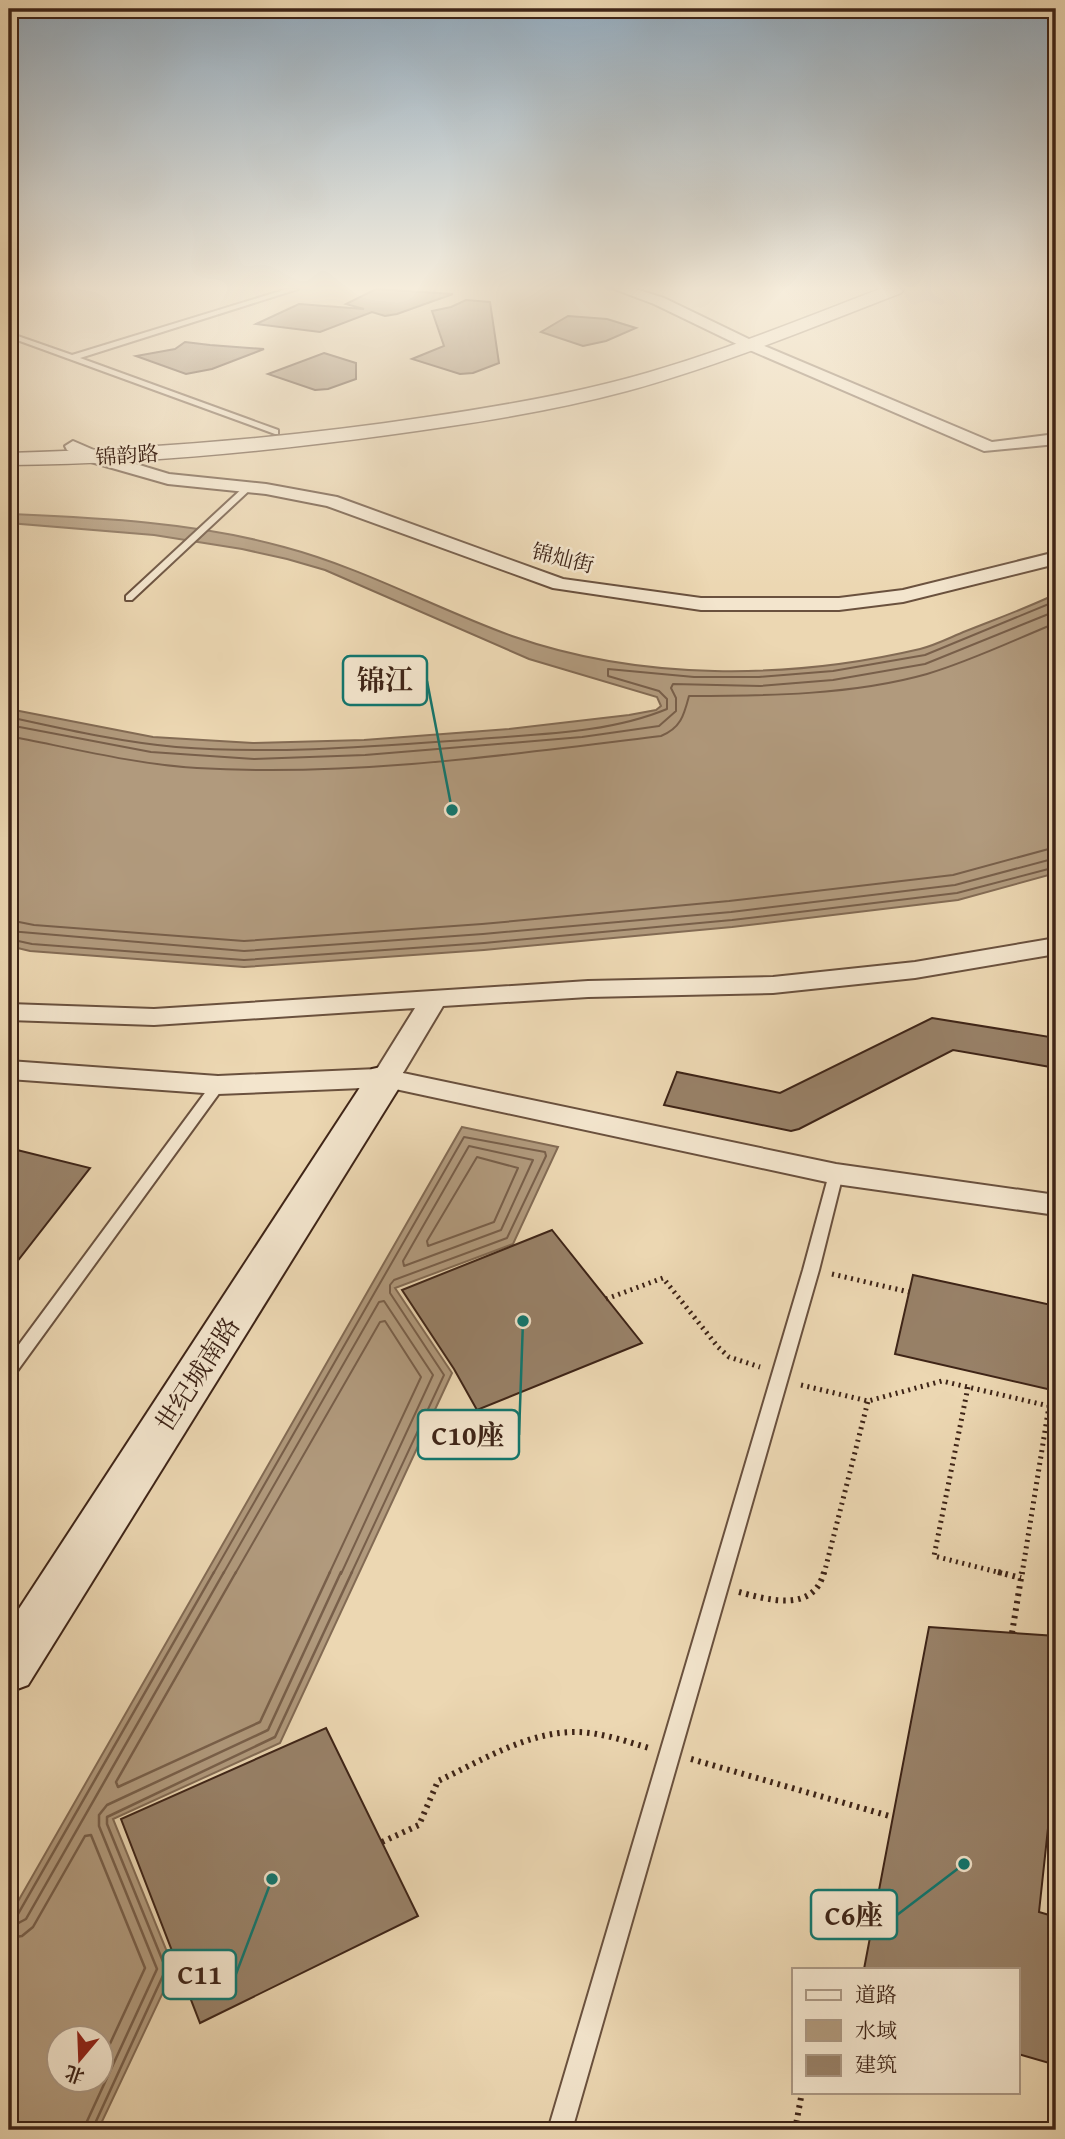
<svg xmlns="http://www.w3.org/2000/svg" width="1065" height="2139" viewBox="0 0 1065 2139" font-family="'Gentium Book Plus','Noto Serif SC',serif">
	<rect width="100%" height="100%" fill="#ecd7b2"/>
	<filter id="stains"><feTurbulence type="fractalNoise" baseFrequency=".00286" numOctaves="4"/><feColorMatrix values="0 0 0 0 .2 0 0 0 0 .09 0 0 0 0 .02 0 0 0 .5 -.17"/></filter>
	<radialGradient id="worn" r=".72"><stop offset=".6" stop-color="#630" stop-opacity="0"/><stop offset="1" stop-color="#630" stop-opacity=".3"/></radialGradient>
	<path fill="#b19a7d" stroke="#836b54" stroke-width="2" fill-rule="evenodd" d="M9,514C100,518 195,522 284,547C363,568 435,608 512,636C640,681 788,680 920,649C936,645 951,637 966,631C996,619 1027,608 1056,594V873L958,900L732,927L484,950L244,967L30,951L9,946V709L153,737L253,743L364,740L509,729L629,715L656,710L661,706L657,697L529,659L325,570L287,559L242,549L154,535L9,523Z
		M462,1127L558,1147L513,1244L395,1288L452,1373L280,1743L113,1819L174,1969L98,2130H9V1917ZM60,2038H102V2080H60Z"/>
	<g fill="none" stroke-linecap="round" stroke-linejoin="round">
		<path stroke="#785f4a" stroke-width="2" d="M9,717C64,729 120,742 176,747C276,755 379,746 479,739C541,734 609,733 667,709V699L659,691L608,676V669L694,677H759L833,671L925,655L1056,601
			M9,725L151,752L254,759L365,755L582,737L659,726L676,711V698L671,688L673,684L760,686L833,680L925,664L1056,611
			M9,736C71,748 134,764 197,768C351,777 508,755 661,736C681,728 684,715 689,696C766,696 853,695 927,674C971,661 1014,640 1056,623
			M9,920L34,925L244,941L482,924L729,901L953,875L1056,847
			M9,931L244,951L483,934L731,912L955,885L1056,858
			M9,939L32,944L244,960L484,943L732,920L957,893L1056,867
			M469,1146L533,1160L501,1230L404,1266L403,1261Z
			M477,1157L518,1168L494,1222L428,1246L427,1241Z
			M213,1574L464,1137L545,1152L546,1156L507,1238L394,1280L390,1285V1293L444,1375L351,1574
			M223,1574L379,1302L384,1301L433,1375L341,1574
			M235,1574L380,1322L385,1321L421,1377L329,1574"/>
		<path stroke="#785f4a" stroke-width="2.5" d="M236,1572L116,1782L118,1787L260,1722L330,1572
			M9,1919L18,1914L214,1572
			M9,1928L26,1919L224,1572
			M9,1938L22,1936L33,1927L85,1836L91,1835L145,1968L102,2061
			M83,2130L157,1969L99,1826V1815L107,1805L268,1730L341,1572
			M92,2130L166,1969L107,1824V1817L275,1737L352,1572"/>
	</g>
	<path fill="#988168" stroke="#3e2417" stroke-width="2" d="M376,289L453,294L397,314L385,316L372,312L320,332L256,324L299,304L364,309L346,304Z
		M466,300L490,302L499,363L473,373L460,374L412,359L444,346L432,311L451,307Z
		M568,316L607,319L636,328L606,341L583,346L541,332Z
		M185,342L210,345L264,349L212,369L186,374L136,356L175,349Z
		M324,353L356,363V379L328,389L315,390L268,374Z
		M932,1018L1056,1038V1068L953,1050L799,1129L791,1131L664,1105L677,1072L780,1093Z
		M9,1148L90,1168L9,1272Z
		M552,1230L642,1343L477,1410L454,1369L402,1290Z
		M913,1275L1056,1306V1391L895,1354Z
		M929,1627L1056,1636V1754L1039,1912L1056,1917V2065L1018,2054V1969H864Z
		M326,1728L418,1916L200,2023L121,1819Z"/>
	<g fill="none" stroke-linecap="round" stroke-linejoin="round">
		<g stroke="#6a513e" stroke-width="4">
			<path id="service" d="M287,289H298L80,358L278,430V434H275L9,337V333L72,355Z
				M246,485L253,487L132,600H126V596Z
				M218,1081L223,1082L225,1085L223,1088L15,1374L9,1376V1358L213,1082Z
				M836,1169L843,1174L819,1270L572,2130H548L803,1270L829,1174Z"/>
		</g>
		<g stroke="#6a513e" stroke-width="4">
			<path id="minor" d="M614,289H635L664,298L755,342L992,442L1056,434V444L984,451L745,348L654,304Z
				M73,441L103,454L169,474L266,484L337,497L563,579L701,598H839L903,590L1056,552V564L903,602L839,610H701L553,588L327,506L266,494L168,484L91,462L67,450L65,446Z
				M1056,938V954L915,978L773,993L588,997L443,1006L403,1073L836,1164L1056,1195V1215L836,1184L386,1087L218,1094L9,1079V1061L218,1076L377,1069L415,1008L154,1025L9,1020V1004L154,1009L588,981L773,977L915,962Z"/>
		</g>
		<g stroke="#6a513e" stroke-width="3">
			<path id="tertiary" d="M880,289H904L901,293C811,328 721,365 627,391C549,412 468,424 388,435C263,452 136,464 9,465V453C149,449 288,438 427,417C488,408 549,398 609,383C702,360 791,323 880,289Z"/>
		</g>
		<g stroke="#3e2417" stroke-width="4">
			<path id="secondary" d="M386,1066L400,1069L405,1078L28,1685L9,1692V1624L372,1069Z"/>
		</g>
		<path stroke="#3e2417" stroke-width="5" stroke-dasharray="2 4.5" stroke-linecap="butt" d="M832,1274L909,1292
			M606,1299L663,1278L718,1347L729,1357L760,1367
			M801,1385L868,1401L942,1381L1049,1406
			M968,1387L934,1556L1005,1574
			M824,1574L868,1401
			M1022,1574L1049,1406L1056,1408"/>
		<path stroke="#3e2417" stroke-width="6" stroke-dasharray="2.5 5" stroke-linecap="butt" d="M998,1572L1021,1578
			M739,1592C769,1600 814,1613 824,1572
			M1012,1633L1022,1572
			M691,1759L893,1817
			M1051,1800L1056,1801
			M382,1842L419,1825L438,1781C481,1761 527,1732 575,1732C600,1732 625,1741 649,1748
			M795,2130L802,2092"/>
		<use href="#service" fill="#f3e5cd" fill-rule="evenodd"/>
		<use href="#minor" fill="#f3e5cd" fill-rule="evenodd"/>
		<use href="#tertiary" fill="#f3e5cd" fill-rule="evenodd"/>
		<use href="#secondary" fill="#f3e5cd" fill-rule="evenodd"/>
	</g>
	<linearGradient id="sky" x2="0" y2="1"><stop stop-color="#92aabd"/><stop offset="0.49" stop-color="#f6eddc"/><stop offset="1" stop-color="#f6eddc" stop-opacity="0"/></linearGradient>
	<rect width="1065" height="588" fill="url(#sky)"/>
	<g text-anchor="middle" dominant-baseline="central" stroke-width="5" stroke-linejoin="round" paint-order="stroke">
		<g font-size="21" fill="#3e2417" stroke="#f3e5cd">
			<text transform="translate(127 455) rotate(-4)">锦韵路</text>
			<text transform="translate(563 558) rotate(14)">锦灿街</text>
		</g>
		<g font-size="26" fill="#3e2417" stroke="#f3e5cd">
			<text transform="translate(197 1374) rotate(-57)">世纪城南路</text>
		</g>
	</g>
	<path fill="none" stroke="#0f766e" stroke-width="2.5" d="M452 810L427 681M523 1321L519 1435M964 1864L897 1915M272 1879L236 1974"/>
	<g fill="#0f766e" stroke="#f3e5cd" stroke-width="2.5">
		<circle cx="452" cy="810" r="7"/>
		<circle cx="523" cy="1321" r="7"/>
		<circle cx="964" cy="1864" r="7"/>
		<circle cx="272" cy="1879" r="7"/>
	</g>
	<g fill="#f3e5cd" stroke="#0f766e" stroke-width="2.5">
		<rect x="343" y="656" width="84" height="49" rx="7"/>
		<rect x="418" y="1410" width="101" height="49" rx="7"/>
		<rect x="811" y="1890" width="86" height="49" rx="7"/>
		<rect x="163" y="1950" width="73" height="49" rx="7"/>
	</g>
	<g font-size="28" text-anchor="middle" font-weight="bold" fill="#3e2417">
		<text x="385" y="690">锦江</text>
		<text x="468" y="1445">C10座</text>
		<text x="854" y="1925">C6座</text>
		<text x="200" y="1984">C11</text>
	</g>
	<rect width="1065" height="2139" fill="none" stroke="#ecd7b2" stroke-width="35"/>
	<rect x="10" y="10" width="1044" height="2118" fill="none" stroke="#3e2417" stroke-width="3.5"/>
	<rect x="18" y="18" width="1030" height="2104" fill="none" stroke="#3e2417" stroke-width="2"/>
	<rect x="792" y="1968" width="228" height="126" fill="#f3e5cd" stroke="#ab9884" stroke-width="2"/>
	<rect x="806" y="1990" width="35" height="10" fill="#f3e5cd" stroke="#ab9884" stroke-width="2"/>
	<text x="855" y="2002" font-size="21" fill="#3e2417">道路</text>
	<rect x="806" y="2020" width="35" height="21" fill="#b19a7d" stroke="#ab9884" stroke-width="2"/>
	<text x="855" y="2038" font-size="21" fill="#3e2417">水域</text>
	<rect x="806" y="2055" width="35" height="21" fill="#988168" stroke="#ab9884" stroke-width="2"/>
	<text x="855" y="2072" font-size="21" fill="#3e2417">建筑</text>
	<g transform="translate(80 2059) rotate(199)"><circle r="33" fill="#f3e5cd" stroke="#ab9884" stroke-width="2"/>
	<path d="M0-5L12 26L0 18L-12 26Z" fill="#8f2418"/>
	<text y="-10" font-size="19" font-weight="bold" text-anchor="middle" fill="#3e2417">北</text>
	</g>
	<rect width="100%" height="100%" filter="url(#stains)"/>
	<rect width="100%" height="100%" fill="url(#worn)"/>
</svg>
